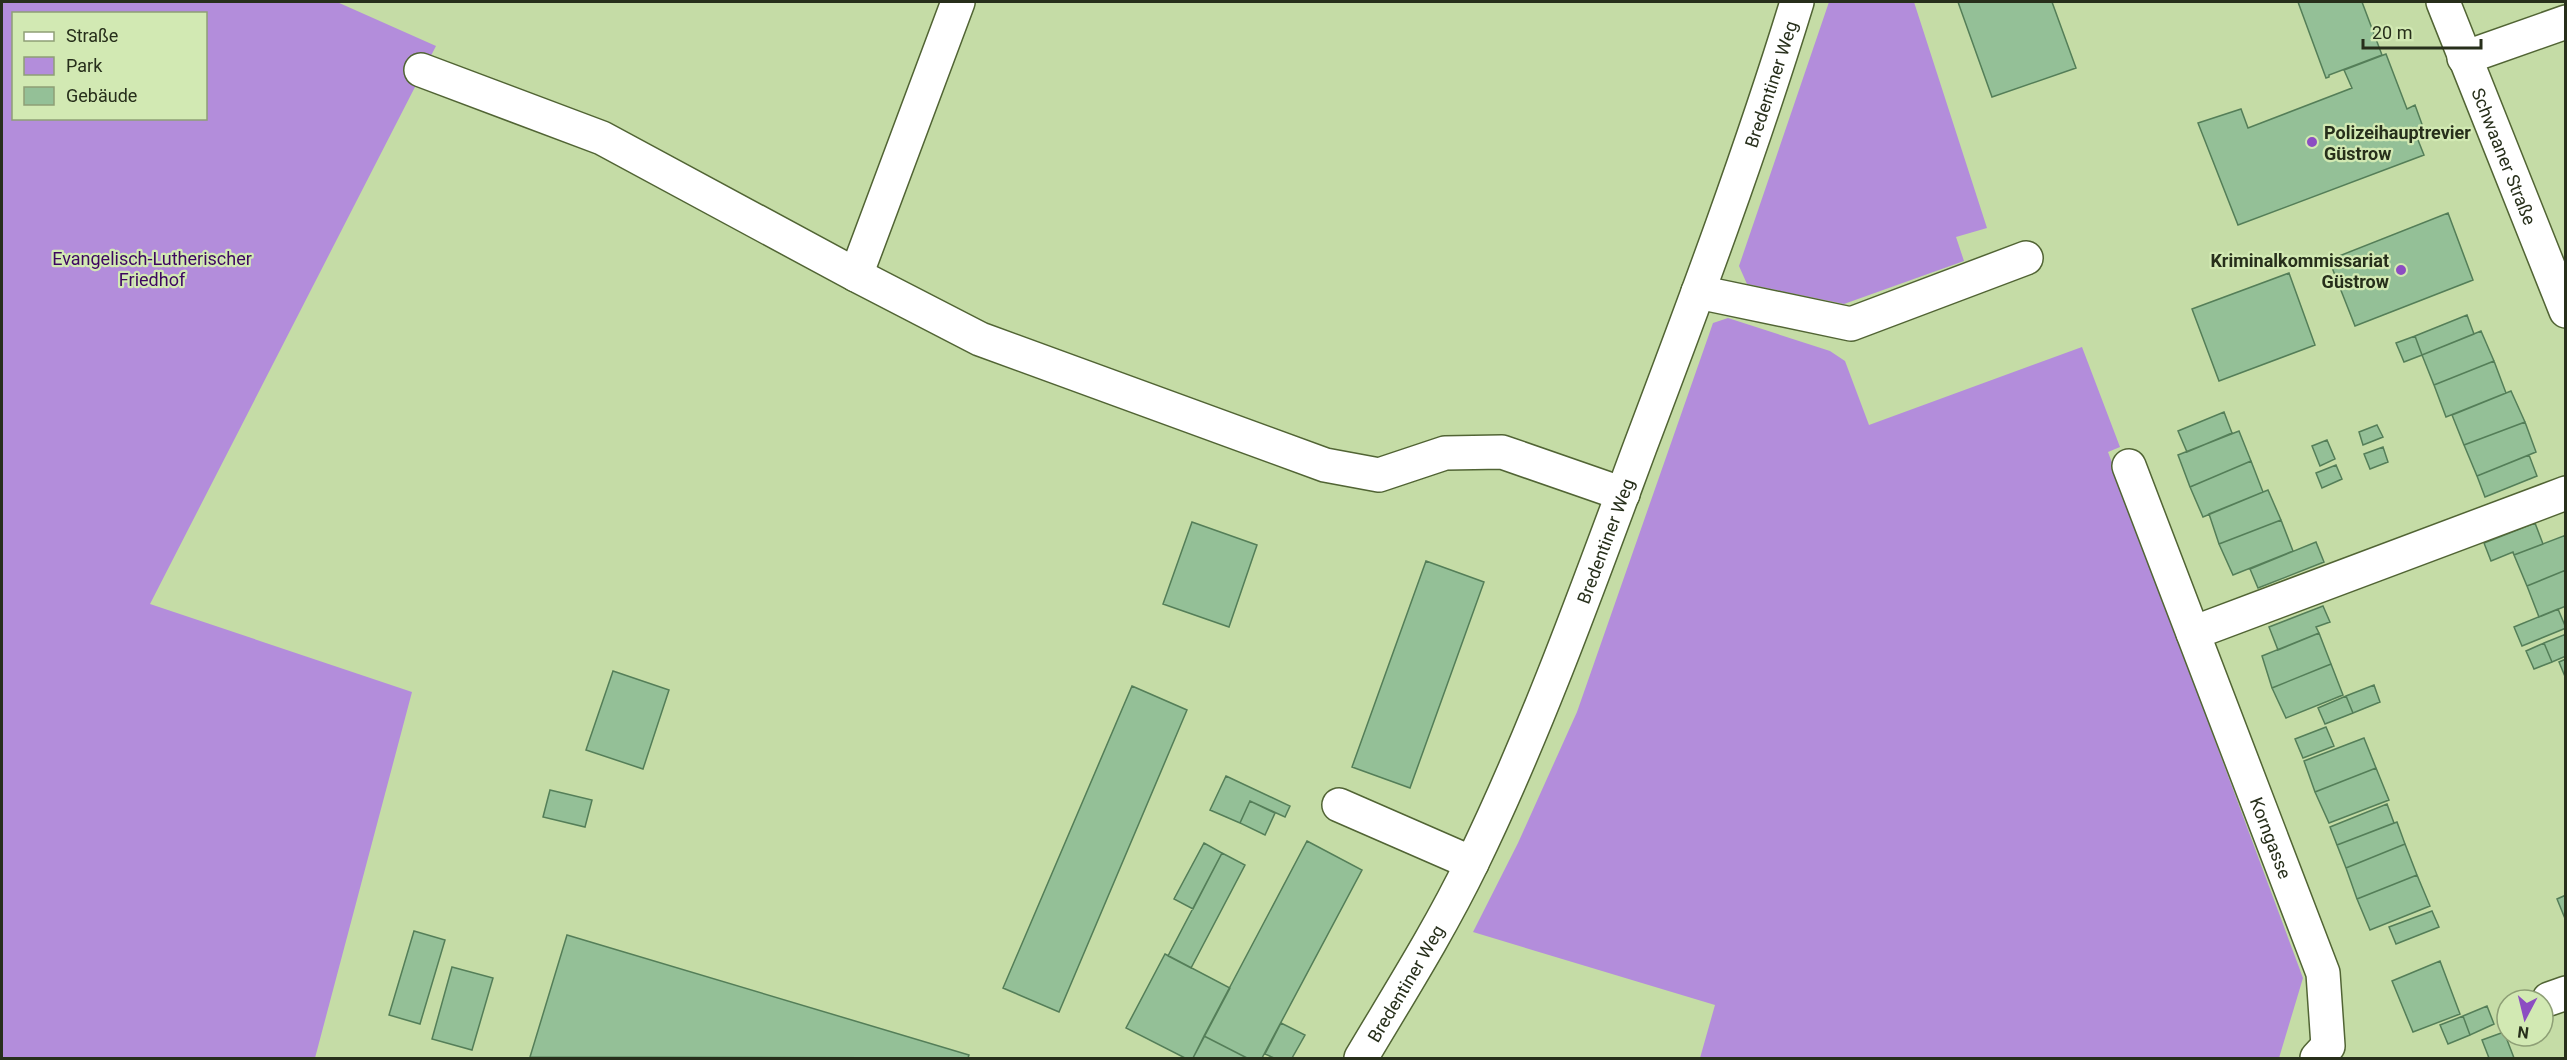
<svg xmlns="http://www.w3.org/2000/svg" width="2567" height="1060" viewBox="0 0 2567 1060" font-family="Roboto,sans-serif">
	<rect width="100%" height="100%" fill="#c5dca6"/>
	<path fill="#b38ddb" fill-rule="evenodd" d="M2,2H337L436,46L150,604L412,692L315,1058H2ZM14,14H206V118H14Z
		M1829,2H1914L1987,228L1956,237L1964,261L1844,304L1747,284L1739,266Z
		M1728,318L1830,351L1845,361L1869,425L2082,347L2120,447L2108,452L2303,978L2279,1058H1700L1715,1005L1473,932L1518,843L1577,712L1713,323Z"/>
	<path fill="#94c097" stroke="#547e58" stroke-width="1.5" d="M1958,2H2052L2076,68L1992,97Z
		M2298,2H2362L2382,55L2329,75V77L2326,78Z
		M2386,54L2407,109L2415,105L2423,127L2414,130L2424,155L2238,225L2198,123L2241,109L2248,128L2352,88L2344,70Z
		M2448,213L2473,280L2355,326L2329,260Z
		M2289,273L2315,345L2219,381L2192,309Z
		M2467,315L2474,334L2422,355L2415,336Z
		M2481,331L2494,361L2434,385L2422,355Z
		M2415,336L2422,355L2404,362L2396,343Z
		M2494,361L2506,393L2446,417L2434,385Z
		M2511,391L2525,422L2464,445L2452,415Z
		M2224,412L2232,433L2187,452L2178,431Z
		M2525,422L2536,452L2477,476L2464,445Z
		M2377,425L2383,437L2363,445L2359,432Z
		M2239,431L2251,461L2190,487L2178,455Z
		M2327,440L2335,459L2320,466L2312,446Z
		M2383,447L2388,462L2370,469L2364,454Z
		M2529,455L2537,476L2485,497L2477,476Z
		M2251,461L2263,492L2203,517L2190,487Z
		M2336,465L2342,479L2322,488L2316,473Z
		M2268,490L2281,520L2219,544L2209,514Z
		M2281,520L2293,551L2233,575L2219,544Z
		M1192,522L1257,545L1229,627L1163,604Z
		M2535,523L2543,544L2514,555L2513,552L2491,561L2484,543Z
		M2566,535V570L2527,586L2514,555Z
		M2316,542L2324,562L2258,588L2250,569Z
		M1426,561L1484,582L1410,788L1352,767Z
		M2566,570V606L2539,617L2527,586Z
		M2323,606L2330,622L2316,627L2319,633L2278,650L2269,627Z
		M2558,609L2566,628L2522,646L2514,627Z
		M2319,633L2331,664L2272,688L2262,656Z
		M2566,634V656L2552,662L2544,643Z
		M2544,643L2552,662L2534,669L2526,651Z
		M2566,659V679L2559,662Z
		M2331,664L2343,695L2286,718L2272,688Z
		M613,671L669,690L643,769L586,750Z
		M2374,685L2380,702L2353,713L2346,696Z
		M1132,686L1187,710L1059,1012L1003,988Z
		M2346,696L2353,713L2325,724L2318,708Z
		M2326,727L2334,746L2303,758L2295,739Z
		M2364,738L2376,768L2315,792L2304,761Z
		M2376,768L2389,800L2329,823L2315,792Z
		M1226,776L1290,806L1285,817L1250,801L1240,823L1210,810Z
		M550,790L592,800L585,827L543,817Z
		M1250,801L1275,813L1265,835L1240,823Z
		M2387,804L2394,823L2337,845L2330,827Z
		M2397,822L2405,844L2346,868L2337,845Z
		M1307,841L1362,870L1262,1058H1247L1204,1036Z
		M1204,843L1222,853L1193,909L1174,899Z
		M2405,844L2417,875L2357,899L2346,868Z
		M1222,853L1245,865L1191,968L1168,956Z
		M2417,875L2430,906L2370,930L2357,899Z
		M2566,895V921L2557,899Z
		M2432,911L2439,927L2396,944L2389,927Z
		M414,931L445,940L420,1024L389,1015Z
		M567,935L969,1055L968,1058L530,1057Z
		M1165,954L1230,988L1193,1058H1185L1126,1028Z
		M2440,961L2460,1014L2413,1032L2392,981Z
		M452,967L493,978L472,1050L432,1039Z
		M2487,1006L2494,1024L2470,1035L2463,1016Z
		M2463,1016L2470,1035L2448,1044L2440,1025Z
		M1281,1023L1305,1035L1292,1058H1274L1265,1054Z
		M2504,1032L2514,1058H2489L2482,1040Z
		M1204,1036L1247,1058H1193Z"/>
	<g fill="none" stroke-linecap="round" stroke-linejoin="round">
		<g stroke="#516434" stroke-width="36">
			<g id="minor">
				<path d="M2464,58L2566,22"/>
				<path d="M421,70L602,138L856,275L980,339L1325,465L1379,475L1445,453L1502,452L1623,494"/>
				<path d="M856,275L958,2"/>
				<path d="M1698,292L1851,324L2026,258"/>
				<path id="s1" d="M2129,466L2323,973L2328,1046L2317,1058"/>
				<path d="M2193,633L2566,493"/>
				<path d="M1339,805L1472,863"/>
				<path d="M2549,999L2566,993"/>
				<path id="s2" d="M1361,1058C1399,994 1439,931 1472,863C1537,729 1588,587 1640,447C1696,299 1751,152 1797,2"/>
			</g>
		</g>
		<g stroke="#516434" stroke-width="36">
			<g id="major">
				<path id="s3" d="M2443,2L2566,311"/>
			</g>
		</g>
		<use href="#minor" stroke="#fff" stroke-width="33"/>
		<use href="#major" stroke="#fff" stroke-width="33"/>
	</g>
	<g fill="#8c4dc2" stroke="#d2e9b3" stroke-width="2">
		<circle cx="2312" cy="142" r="6"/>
		<circle cx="2401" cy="270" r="6"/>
	</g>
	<g text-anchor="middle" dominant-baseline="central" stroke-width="4.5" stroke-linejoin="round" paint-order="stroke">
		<g font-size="18" fill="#272f1b" stroke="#d2e9b3">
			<text stroke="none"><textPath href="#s2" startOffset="1059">Bredentiner Weg</textPath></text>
			<text stroke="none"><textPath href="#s3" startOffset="166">Schwaaner Straße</textPath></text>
			<text stroke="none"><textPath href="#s2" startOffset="573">Bredentiner Weg</textPath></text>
			<text stroke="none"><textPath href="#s1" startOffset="398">Korngasse</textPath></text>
			<text stroke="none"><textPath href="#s2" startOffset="87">Bredentiner Weg</textPath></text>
		</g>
		<g font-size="18" font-weight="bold" fill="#272f1b" stroke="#d2e9b3" text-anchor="start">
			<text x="2324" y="132">Polizeihauptrevier<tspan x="2324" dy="21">Güstrow</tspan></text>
			<text x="2389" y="260" text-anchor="end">Kriminalkommissariat<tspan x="2389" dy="21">Güstrow</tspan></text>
		</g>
		<g font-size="18" fill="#3d0660" stroke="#d2e9b3">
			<text x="152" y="258">Evangelisch-Lutherischer<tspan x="152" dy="21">Friedhof</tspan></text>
		</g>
	</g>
	<rect width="2567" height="1060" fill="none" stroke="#272f1b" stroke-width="6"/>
	<rect x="12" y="12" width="195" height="108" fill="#d2e9b3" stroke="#8e9f76" stroke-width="1.5"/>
	<rect x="24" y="32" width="30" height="9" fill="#ffffff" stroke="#8e9f76" stroke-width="1.5"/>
	<text x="66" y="42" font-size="18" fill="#272f1b">Straße</text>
	<rect x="24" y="57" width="30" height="18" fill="#b38ddb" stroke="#8e9f76" stroke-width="1.5"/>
	<text x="66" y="72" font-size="18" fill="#272f1b">Park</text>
	<rect x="24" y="87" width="30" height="18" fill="#94c097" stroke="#8e9f76" stroke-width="1.5"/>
	<text x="66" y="102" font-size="18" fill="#272f1b">Gebäude</text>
	<g transform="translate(2525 1018) rotate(187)"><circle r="28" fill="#d2e9b3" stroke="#8e9f76" stroke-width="1.5"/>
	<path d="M0-4.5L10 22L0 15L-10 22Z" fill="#8c4dc2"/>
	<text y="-9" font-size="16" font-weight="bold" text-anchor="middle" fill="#272f1b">N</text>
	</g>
	<path d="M2363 39v9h118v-9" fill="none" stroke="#272f1b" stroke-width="3"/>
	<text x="2372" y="39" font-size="18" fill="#272f1b" stroke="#d2e9b3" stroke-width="4.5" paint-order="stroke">20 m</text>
</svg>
